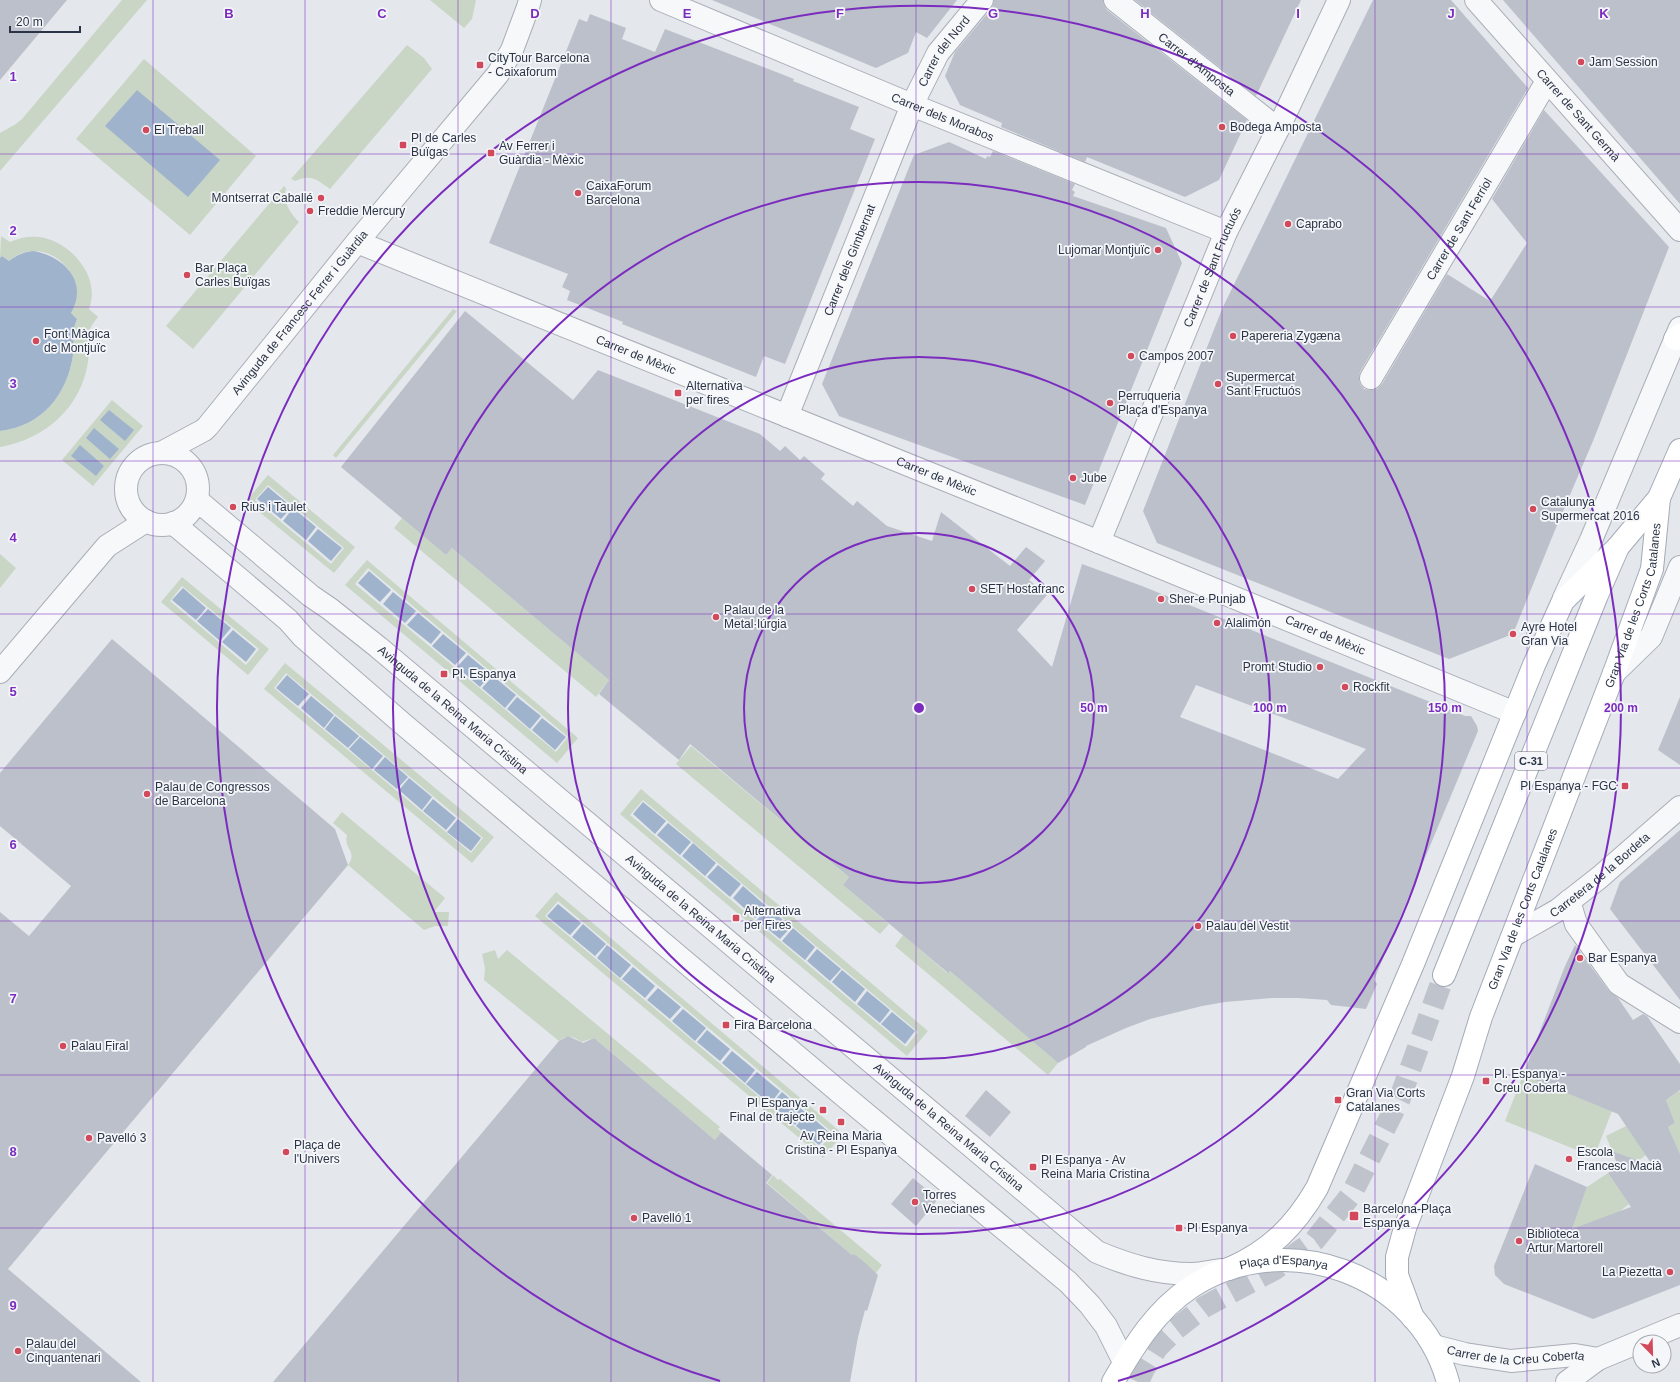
<svg xmlns="http://www.w3.org/2000/svg" width="1680" height="1382" viewBox="0 0 1680 1382" font-family="Helvetica,sans-serif">
	<rect width="100%" height="100%" fill="#e4e7ec"/>
	<path fill="#c9d6c5" fill-rule="evenodd" d="M122,0H147L0,171V133L16,124L22,119Z
		M430,0H476L472,19L464,28Z
		M407,45L424,58L432,69L330,189C316,179 311,174 295,181L291,179Z
		M144,59L256,156L190,235L76,139Z
		M284,186L286,188C283,202 289,212 299,222L193,349L166,326Z
		M1,236L10,242C40,228 70,243 86,271C92,283 94,296 89,309L98,317C82,336 91,340 88,362C81,408 45,439 0,447V431C42,426 67,395 73,355C75,341 71,334 77,319L71,313C94,275 42,231 9,261L2,256L0,258Z
		M453,309L457,311L336,458L333,455Z
		M112,400L143,426L93,486L62,460Z
		M268,475L355,547L334,573L246,501ZM268,485L344,548L331,564L255,500Z
		M402,518L446,555L452,548L609,680L596,697L394,528Z
		M0,554L16,568L0,588Z
		M367,560L578,738L557,763L345,585ZM368,568L568,737L556,752L355,584Z
		M182,577L269,649L248,675L161,602ZM182,586L259,649L246,665L170,601Z
		M285,663L494,837L472,863L264,689ZM286,673L483,838L471,853L274,688Z
		M691,746L849,877L843,885L889,924L880,934L676,764Z
		M641,789L928,1031L907,1056L620,814ZM643,800L918,1032L906,1047L630,815Z
		M342,812L445,898L434,912H449L448,926H435L424,930L348,865C358,852 343,848 347,835L333,823Z
		M556,892L843,1134L823,1158L535,916ZM558,901L833,1133L820,1148L545,916Z
		M903,935L947,973L950,971L1058,1063L1048,1075L895,946Z
		M495,950L498,959L507,950L720,1127L718,1129L721,1132L715,1140L594,1038L581,1042C573,1036 567,1034 559,1041L484,980L485,968L482,954Z
		M1523,1075L1612,1111L1594,1157L1505,1121Z
		M1679,1091L1680,1092V1154L1668,1127L1675,1123L1666,1100Z
		M1626,1126L1650,1152L1638,1161L1612,1151L1606,1136Z
		M1608,1173L1629,1204L1619,1212L1574,1238L1573,1226L1587,1187Z
		M773,1175L778,1180L780,1179L882,1265L876,1273L874,1272L854,1254L852,1255L767,1183Z"/>
	<path fill="#9fb4cc" d="M137,90L220,160L188,197L105,126Z
		M33,251C64,256 89,282 71,313L77,319C71,334 75,341 73,355C67,395 42,426 0,431V258L2,256L9,261C17,255 23,252 33,251Z
		M109,410L134,430L125,441L100,420Z
		M94,428L119,449L110,459L86,438Z
		M80,445L104,466L96,476L71,456Z
		M268,487L292,507L281,519L257,499Z
		M293,508L316,527L306,540L283,521Z
		M318,529L342,548L331,561L308,541Z
		M369,571L391,590L380,602L358,583Z
		M183,588L206,608L196,620L172,600Z
		M393,592L416,611L405,623L383,604Z
		M208,609L231,628L220,641L197,621Z
		M418,613L441,632L431,644L407,625Z
		M233,630L256,649L246,662L222,642Z
		M443,634L466,653L455,665L432,646Z
		M468,655L491,674L480,687L457,667Z
		M287,675L309,694L298,706L276,688Z
		M493,676L516,695L505,708L482,688Z
		M311,696L334,715L324,728L301,708Z
		M517,697L541,716L530,729L507,709Z
		M335,716L359,736L348,748L325,729Z
		M542,718L566,737L555,750L532,730Z
		M360,737L383,756L372,769L349,749Z
		M385,757L408,777L397,789L374,770Z
		M409,778L432,797L422,810L399,790Z
		M433,799L456,818L446,830L423,811Z
		M643,802L666,821L655,834L633,814Z
		M458,819L481,838L471,851L447,832Z
		M668,823L691,842L680,855L657,835Z
		M693,843L716,863L705,876L682,856Z
		M718,865L741,884L730,897L707,877Z
		M743,886L766,906L755,918L733,898Z
		M558,904L581,923L570,935L547,916Z
		M768,907L791,927L780,939L757,920Z
		M583,924L606,944L595,956L572,937Z
		M793,928L815,947L805,960L782,941Z
		M607,945L631,965L620,978L597,958Z
		M817,949L841,969L830,981L807,961Z
		M633,967L655,986L645,998L622,979Z
		M842,970L865,989L855,1002L832,982Z
		M658,988L681,1007L670,1019L647,1000Z
		M867,991L890,1010L880,1023L857,1004Z
		M683,1009L706,1028L695,1041L672,1021Z
		M892,1012L915,1031L905,1044L881,1024Z
		M707,1030L730,1049L720,1061L697,1042Z
		M732,1051L755,1070L745,1083L722,1063Z
		M757,1072L780,1091L770,1104L746,1084Z
		M782,1092L805,1112L795,1125L771,1105Z
		M807,1113L830,1133L819,1145L796,1126Z"/>
	<path fill="#bbc0ca" fill-rule="evenodd" d="M0,0H67L0,80Z
		M712,0H957L927,38L916,32L908,53L876,68Z
		M994,0H1103L1104,5L1107,10L1247,120L1219,180L1185,197L1087,157L1085,162L1001,127L1002,123L960,105L945,76L955,52L992,8Z
		M1135,0H1301L1256,96Z
		M1373,0H1451L1528,88L1360,372L1359,378L1360,384L1364,389L1371,390L1377,389L1382,384L1447,274L1490,301L1527,243L1492,199L1544,110L1669,247L1593,441L1555,530L1513,634L1449,659L1157,543L1143,511L1222,309Z
		M1503,0H1680V204Z
		M590,14L626,28L622,39L655,52L665,29L794,79L793,81L859,107L850,129L875,139L785,364L764,356L756,377L622,324L623,322L567,300L570,291L562,287L568,274L489,243L579,19L587,22Z
		M949,142L986,159L987,156L990,157L993,151L1075,184L1072,190L1075,192L1073,196L1166,228L1182,263L1085,505L839,416L822,384L914,155Z
		M465,311L573,400L598,370L760,434L780,451L785,446L800,460L804,456L825,474L821,479L853,506L857,501L887,526L932,541L941,512L1010,566L1026,547L1045,561L1029,580L1047,595L1017,630L1052,667L1082,564L1142,586L1465,716H1471L1477,726L1478,731L1374,980L1377,984L1366,1009L1331,1005L1327,1000L1298,998H1272L1225,1002L1202,1006L1150,1019L1126,1028L1086,1046V1047L1058,1063L950,971L948,973L843,885L849,877L690,744L679,760L599,694L609,680L452,548L446,555L341,467ZM1196,685L1220,694L1366,749L1338,779L1180,717Z
		M112,639L335,829L348,865L8,1269L141,1382H0V912L29,936L71,886L0,826V773Z
		M1680,697V765L1658,750Z
		M1680,830V1000L1610,909L1620,882Z
		M1575,945L1609,991L1618,998L1633,1020L1643,1014L1647,1016L1680,1064V1090L1666,1100L1675,1123L1668,1127L1680,1154V1285L1593,1319L1504,1284L1495,1275L1494,1266L1535,1164L1587,1187L1572,1229L1631,1207L1608,1173L1618,1166L1612,1151L1653,1166L1618,1114L1523,1075L1565,966Z
		M568,1036L583,1043L594,1038L715,1140L721,1132L772,1175L766,1183L852,1255L854,1254L863,1261L878,1275L867,1311L865,1310L858,1337L850,1382H273L559,1041Z
		M986,1090L1011,1112L990,1137L965,1116Z
		M913,1178L938,1199L916,1226L891,1204Z"/>
	<g fill="none" stroke-linecap="round" stroke-linejoin="round">
		<path stroke="#bfc3cb" stroke-width="22" stroke-dasharray="22 11" stroke-linecap="butt" d="M1138,1382L1144,1369L1157,1348L1176,1329L1204,1307L1275,1269L1315,1240L1351,1195L1400,1098L1444,975"/>
		<g stroke="#a9aeb7" stroke-width="24">
			<g id="minor">
				<path id="s1" d="M661,0L912,105L1226,232"/>
				<path id="s2" d="M1115,0L1278,129"/>
				<path id="s3" d="M1476,0L1680,230"/>
				<path id="s4" d="M357,242L1099,542L1515,713"/>
				<path id="s5" d="M1371,378L1547,81"/>
				<path id="s6" d="M787,416L912,105L938,53L982,0"/>
				<path id="s7" d="M163,452L204,430L208,426L357,242L498,74L512,50L528,7L530,0"/>
				<circle cx="162" cy="489" r="36"/>
				<path id="s8" d="M197,500L311,596L330,609L378,647L1097,1252C1128,1265 1157,1274 1192,1274C1202,1274 1212,1271 1222,1270"/>
				<path d="M173,523L288,620L303,637L403,724L843,1095L1068,1282L1090,1305L1106,1326L1124,1362"/>
				<path id="s9" d="M1099,542L1226,232L1278,129L1339,0"/>
				<path d="M1564,598L1591,540L1680,328"/>
				<path d="M0,672L107,546L146,521"/>
				<path d="M1614,673L1651,637L1680,567"/>
				<path d="M1569,901L1576,924L1619,984L1680,1022"/>
				<path id="s10" d="M1514,935L1558,910L1600,877L1680,807"/>
				<path id="s11" d="M1434,1346L1465,1354L1511,1361L1575,1355L1598,1359"/>
				<path d="M1567,1382L1598,1359L1680,1325"/>
			</g>
		</g>
		<g stroke="#a3abb8" stroke-width="24">
			<g id="major">
				<path d="M1675,339L1680,335"/>
				<path d="M1444,975L1597,595L1618,547L1659,498L1680,450"/>
				<path d="M1229,1269C1270,1251 1295,1226 1317,1188L1413,964L1534,665L1563,601L1618,547"/>
				<path id="s12" d="M1413,1318L1397,1275V1257L1405,1228L1463,1076L1481,1017L1614,673L1652,569L1659,498"/>
				<path id="s13" d="M1113,1382C1134,1346 1155,1311 1191,1287C1285,1226 1418,1273 1448,1382"/>
			</g>
		</g>
		<use href="#minor" stroke="#f7f8fa" stroke-width="22"/>
		<use href="#major" stroke="#fff" stroke-width="22"/>
	</g>
	<path fill="none" stroke="#7b2cbf" stroke-width="1" stroke-opacity="0.55" d="M153,0V1382M305,0V1382M458,0V1382M611,0V1382M764,0V1382M916,0V1382M1069,0V1382M1222,0V1382M1375,0V1382M1527,0V1382M0,154H1680M0,307H1680M0,461H1680M0,614H1680M0,768H1680M0,921H1680M0,1075H1680M0,1228H1680"/>
	<g fill="none" stroke="#7b2cbf" stroke-width="2">
		<circle cx="919" cy="708" r="175"/>
		<circle cx="919" cy="708" r="351"/>
		<circle cx="919" cy="708" r="526"/>
		<path d="M720 1381A702 702 0 1 1 1118 1381"/>
	</g>
	<g fill="#d1495b" stroke="#f4f6f9" stroke-width="1.5">
		<circle cx="1581" cy="62" r="4"/>
		<rect x="476" y="61" width="8" height="8" rx="2"/>
		<circle cx="1222" cy="127" r="4"/>
		<circle cx="146" cy="130" r="4"/>
		<rect x="399" y="141" width="8" height="8" rx="2"/>
		<rect x="487" y="149" width="8" height="8" rx="2"/>
		<circle cx="578" cy="193" r="4"/>
		<circle cx="321" cy="198" r="4"/>
		<circle cx="310" cy="211" r="4"/>
		<circle cx="1288" cy="224" r="4"/>
		<circle cx="1158" cy="250" r="4"/>
		<circle cx="187" cy="275" r="4"/>
		<circle cx="1233" cy="336" r="4"/>
		<circle cx="36" cy="341" r="4"/>
		<circle cx="1131" cy="356" r="4"/>
		<circle cx="1218" cy="384" r="4"/>
		<rect x="674" y="389" width="8" height="8" rx="2"/>
		<circle cx="1110" cy="403" r="4"/>
		<circle cx="1073" cy="478" r="4"/>
		<circle cx="233" cy="507" r="4"/>
		<circle cx="1533" cy="509" r="4"/>
		<circle cx="972" cy="589" r="4"/>
		<circle cx="1161" cy="599" r="4"/>
		<circle cx="716" cy="617" r="4"/>
		<circle cx="1217" cy="623" r="4"/>
		<circle cx="1513" cy="634" r="4"/>
		<circle cx="1320" cy="667" r="4"/>
		<rect x="440" y="670" width="8" height="8" rx="2"/>
		<circle cx="1345" cy="687" r="4"/>
		<rect x="1621" y="782" width="8" height="8" rx="2"/>
		<circle cx="147" cy="794" r="4"/>
		<rect x="732" y="914" width="8" height="8" rx="2"/>
		<circle cx="1198" cy="926" r="4"/>
		<circle cx="1580" cy="958" r="4"/>
		<rect x="722" y="1021" width="8" height="8" rx="2"/>
		<circle cx="63" cy="1046" r="4"/>
		<rect x="1482" y="1077" width="8" height="8" rx="2"/>
		<rect x="1334" y="1096" width="8" height="8" rx="2"/>
		<rect x="819" y="1106" width="8" height="8" rx="2"/>
		<rect x="837" y="1118" width="8" height="8" rx="2"/>
		<circle cx="89" cy="1138" r="4"/>
		<circle cx="286" cy="1152" r="4"/>
		<circle cx="1569" cy="1159" r="4"/>
		<rect x="1029" y="1163" width="8" height="8" rx="2"/>
		<circle cx="915" cy="1202" r="4"/>
		<rect x="1349" y="1211" width="10" height="10" rx="2"/>
		<circle cx="634" cy="1218" r="4"/>
		<rect x="1175" y="1224" width="8" height="8" rx="2"/>
		<circle cx="1519" cy="1241" r="4"/>
		<circle cx="1670" cy="1272" r="4"/>
		<circle cx="18" cy="1351" r="4"/>
	</g>
	<g text-anchor="middle" dominant-baseline="central" stroke-width="3.5" stroke-linejoin="round" paint-order="stroke">
		<rect fill="#f4f6f9" stroke="#676e7b" stroke-width="1" x="1515" y="752" width="32" height="18" rx="3"/>
		<g font-size="11" font-weight="bold" fill="#2b3445">
			<text x="1531" y="761">C-31</text>
		</g>
		<g font-size="12" fill="#2b3445" stroke="#f4f6f9">
			<text stroke="none"><textPath href="#s6" startOffset="398">Carrer del Nord</textPath></text>
			<text stroke="none"><textPath href="#s2" startOffset="104">Carrer d'Amposta</textPath></text>
			<text stroke="none"><textPath href="#s3" startOffset="154">Carrer de Sant Germà</textPath></text>
			<text stroke="none"><textPath href="#s1" startOffset="305">Carrer dels Morabos</textPath></text>
			<text stroke="none"><textPath href="#s5" startOffset="173">Carrer de Sant Ferriol</textPath></text>
			<text stroke="none"><textPath href="#s6" startOffset="168">Carrer dels Gimbernat</textPath></text>
			<text stroke="none"><textPath href="#s9" startOffset="297">Carrer de Sant Fructuós</textPath></text>
			<text stroke="none"><textPath href="#s7" startOffset="198">Avinguda de Francesc Ferrer i Guàrdia</textPath></text>
			<text stroke="none"><textPath href="#s4" startOffset="301">Carrer de Mèxic</textPath></text>
			<text stroke="none"><textPath href="#s4" startOffset="625">Carrer de Mèxic</textPath></text>
			<text stroke="none"><textPath href="#s12" startOffset="758">Gran Via de les Corts Catalanes</textPath></text>
			<text stroke="none"><textPath href="#s4" startOffset="1045">Carrer de Mèxic</textPath></text>
			<text stroke="none"><textPath href="#s8" startOffset="331">Avinguda de la Reina Maria Cristina</textPath></text>
			<text stroke="none"><textPath href="#s10" startOffset="105">Carretera de la Bordeta</textPath></text>
			<text stroke="none"><textPath href="#s12" startOffset="434">Gran Via de les Corts Catalanes</textPath></text>
			<text stroke="none"><textPath href="#s8" startOffset="655">Avinguda de la Reina Maria Cristina</textPath></text>
			<text stroke="none"><textPath href="#s8" startOffset="979">Avinguda de la Reina Maria Cristina</textPath></text>
			<text stroke="none"><textPath href="#s13" startOffset="222">Plaça d'Espanya</textPath></text>
			<text stroke="none"><textPath href="#s11" startOffset="83">Carrer de la Creu Coberta</textPath></text>
		</g>
		<g font-size="12" fill="#2b3445" stroke="#f4f6f9" text-anchor="start">
			<text x="488" y="58">CityTour Barcelona<tspan x="488" dy="14">- Caixaforum</tspan></text>
			<text x="1589" y="62">Jam Session</text>
			<text x="1230" y="127">Bodega Amposta</text>
			<text x="154" y="130">El Treball</text>
			<text x="411" y="138">Pl de Carles<tspan x="411" dy="14">Buïgas</tspan></text>
			<text x="499" y="146">Av Ferrer i<tspan x="499" dy="14">Guàrdia - Mèxic</tspan></text>
			<text x="586" y="186">CaixaForum<tspan x="586" dy="14">Barcelona</tspan></text>
			<text x="313" y="198" text-anchor="end">Montserrat Caballé</text>
			<text x="318" y="211">Freddie Mercury</text>
			<text x="1296" y="224">Caprabo</text>
			<text x="1150" y="250" text-anchor="end">Lujomar Montjuïc</text>
			<text x="195" y="268">Bar Plaça<tspan x="195" dy="14">Carles Buïgas</tspan></text>
			<text x="44" y="334">Font Màgica<tspan x="44" dy="14">de Montjuïc</tspan></text>
			<text x="1241" y="336">Papereria Zygæna</text>
			<text x="1139" y="356">Campos 2007</text>
			<text x="1226" y="377">Supermercat<tspan x="1226" dy="14">Sant Fructuós</tspan></text>
			<text x="686" y="386">Alternativa<tspan x="686" dy="14">per fires</tspan></text>
			<text x="1118" y="396">Perruqueria<tspan x="1118" dy="14">Plaça d'Espanya</tspan></text>
			<text x="1081" y="478">Jube</text>
			<text x="1541" y="502">Catalunya<tspan x="1541" dy="14">Supermercat 2016</tspan></text>
			<text x="241" y="507">Rius i Taulet</text>
			<text x="980" y="589">SET Hostafranc</text>
			<text x="1169" y="599">Sher-e Punjab</text>
			<text x="724" y="610">Palau de la<tspan x="724" dy="14">Metal·lúrgia</tspan></text>
			<text x="1225" y="623">Alalimón</text>
			<text x="1521" y="627">Ayre Hotel<tspan x="1521" dy="14">Gran Via</tspan></text>
			<text x="1312" y="667" text-anchor="end">Promt Studio</text>
			<text x="452" y="674">Pl. Espanya</text>
			<text x="1353" y="687">Rockfit</text>
			<text x="1617" y="786" text-anchor="end">Pl Espanya - FGC</text>
			<text x="155" y="787">Palau de Congressos<tspan x="155" dy="14">de Barcelona</tspan></text>
			<text x="744" y="911">Alternativa<tspan x="744" dy="14">per Fires</tspan></text>
			<text x="1206" y="926">Palau del Vestit</text>
			<text x="1588" y="958">Bar Espanya</text>
			<text x="734" y="1025">Fira Barcelona</text>
			<text x="71" y="1046">Palau Firal</text>
			<text x="1494" y="1074">Pl. Espanya -<tspan x="1494" dy="14">Creu Coberta</tspan></text>
			<text x="1346" y="1093">Gran Via Corts<tspan x="1346" dy="14">Catalanes</tspan></text>
			<text x="815" y="1103" text-anchor="end">Pl Espanya -<tspan x="815" dy="14">Final de trajecte</tspan></text>
			<text x="841" y="1136" text-anchor="middle">Av Reina Maria<tspan x="841" dy="14">Cristina - Pl Espanya</tspan></text>
			<text x="97" y="1138">Pavelló 3</text>
			<text x="294" y="1145">Plaça de<tspan x="294" dy="14">l'Univers</tspan></text>
			<text x="1577" y="1152">Escola<tspan x="1577" dy="14">Francesc Macià</tspan></text>
			<text x="1041" y="1160">Pl Espanya - Av<tspan x="1041" dy="14">Reina Maria Cristina</tspan></text>
			<text x="923" y="1195">Torres<tspan x="923" dy="14">Venecianes</tspan></text>
			<text x="1363" y="1209">Barcelona-Plaça<tspan x="1363" dy="14">Espanya</tspan></text>
			<text x="642" y="1218">Pavelló 1</text>
			<text x="1187" y="1228">Pl Espanya</text>
			<text x="1527" y="1234">Biblioteca<tspan x="1527" dy="14">Artur Martorell</tspan></text>
			<text x="1662" y="1272" text-anchor="end">La Piezetta</text>
			<text x="26" y="1344">Palau del<tspan x="26" dy="14">Cinquantenari</tspan></text>
		</g>
	</g>
	<g font-size="13" text-anchor="middle" font-weight="bold" fill="#7b2cbf" stroke="#f4f6f9" stroke-width="3.5" stroke-linejoin="round" paint-order="stroke">
		<text x="229" y="18">B</text>
		<text x="382" y="18">C</text>
		<text x="535" y="18">D</text>
		<text x="687" y="18">E</text>
		<text x="840" y="18">F</text>
		<text x="993" y="18">G</text>
		<text x="1145" y="18">H</text>
		<text x="1298" y="18">I</text>
		<text x="1451" y="18">J</text>
		<text x="1604" y="18">K</text>
		<text x="13" y="81">1</text>
		<text x="13" y="235">2</text>
		<text x="13" y="388">3</text>
		<text x="13" y="542">4</text>
		<text x="13" y="696">5</text>
		<text x="13" y="849">6</text>
		<text x="13" y="1003">7</text>
		<text x="13" y="1156">8</text>
		<text x="13" y="1310">9</text>
	</g>
	<circle cx="919" cy="708" r="6" fill="#7b2cbf" stroke="#f4f6f9" stroke-width="2"/>
	<g font-size="12" text-anchor="middle" font-weight="bold" fill="#7b2cbf" stroke="#f4f6f9" stroke-width="3.5" stroke-linejoin="round" paint-order="stroke">
		<text x="1094" y="712">50 m</text>
		<text x="1270" y="712">100 m</text>
		<text x="1445" y="712">150 m</text>
		<text x="1621" y="712">200 m</text>
	</g>
	<g transform="translate(1652 1354) rotate(157)"><circle r="19" fill="#f4f6f9" stroke="#a4a8b1"/>
	<path d="M0-3L7 15L0 10L-7 15Z" fill="#d1495b"/>
	<text y="-6" font-size="11" font-weight="bold" text-anchor="middle" fill="#2b3445">N</text>
	</g>
	<path d="M10 26v6h70v-6" fill="none" stroke="#2b3445" stroke-width="2"/>
	<text x="16" y="26" font-size="12" fill="#2b3445" stroke="#f4f6f9" stroke-width="3" paint-order="stroke">20 m</text>
</svg>
